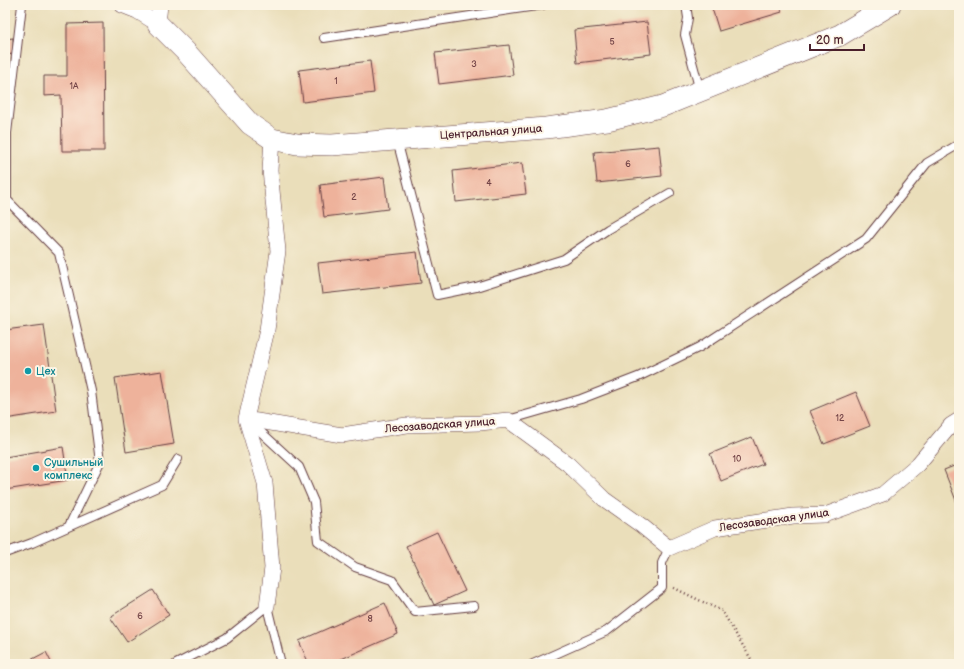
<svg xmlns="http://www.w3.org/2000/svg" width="964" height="669" viewBox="0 0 964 669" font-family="'Balsamiq Sans',sans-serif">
	<rect width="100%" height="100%" fill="#fcf5e5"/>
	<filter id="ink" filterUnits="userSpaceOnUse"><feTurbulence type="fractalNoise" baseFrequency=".025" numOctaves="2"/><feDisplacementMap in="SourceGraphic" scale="8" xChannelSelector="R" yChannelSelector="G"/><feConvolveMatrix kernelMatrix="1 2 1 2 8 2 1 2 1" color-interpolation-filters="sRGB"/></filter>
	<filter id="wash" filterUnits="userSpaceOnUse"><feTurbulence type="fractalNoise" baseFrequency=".012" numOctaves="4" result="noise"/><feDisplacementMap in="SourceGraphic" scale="16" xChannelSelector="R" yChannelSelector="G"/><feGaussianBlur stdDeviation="0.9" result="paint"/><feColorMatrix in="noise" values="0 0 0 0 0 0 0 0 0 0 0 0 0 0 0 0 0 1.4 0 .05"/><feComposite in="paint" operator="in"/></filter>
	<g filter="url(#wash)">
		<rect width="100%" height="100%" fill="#eadeba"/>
		<g id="blocks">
			<path fill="#eeb29b" d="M711,5H780L782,12L719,31Z
				M647,22L651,54L577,63L574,30Z
				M103,23L104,151H62L61,95L44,96V76H67V24Z
				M13,38V54L5,55V39Z
				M509,45L513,75L439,84L435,53Z
				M370,61L374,93L303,102L299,70Z
				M659,146L662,176L597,183L594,152Z
				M522,163L526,194L456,202L453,171Z
				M384,177L388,209L324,217L320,185Z
				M417,252L421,283L322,294L318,263Z
				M44,325L56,411L5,419V330Z
				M162,371L174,444L126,452L115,378Z
				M856,392L870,426L824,444L810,411Z
				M752,437L763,464L721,481L710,454Z
				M63,447L68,480L5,490V457Z
				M959,464V508L944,470Z
				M437,532L465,591L434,605L406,546Z
				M153,590L169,615L127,642L110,617Z
				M385,603L398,634L330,664H309L299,641Z
				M46,652L52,664H23Z"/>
		</g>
	</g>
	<g filter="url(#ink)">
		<use href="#blocks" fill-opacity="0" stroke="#623c40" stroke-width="1"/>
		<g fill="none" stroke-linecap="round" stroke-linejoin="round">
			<g stroke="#623c40" stroke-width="10">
				<path id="lane" d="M22,5L7,133V200L59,253L91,391L100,462L69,526
					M686,5L688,18L685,35L700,91
					M324,38L543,5
					M397,140L437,295L476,287L564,259L608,229L670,193
					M508,420L581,399L638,377L700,347L866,239L927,163L959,144
					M250,422L299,467L314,502L318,541L355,567L392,580L415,612L474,606
					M5,553L32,543L162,485L178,459
					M176,664L227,638L267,606L281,664
					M533,664L607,631L662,588V563L669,548"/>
			</g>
			<g stroke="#623c40" stroke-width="16">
				<path id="street" d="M122,5L137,11L158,24L160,5
					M246,419L342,435L407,425L480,423L508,420L568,464L604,499L642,526L669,548L715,528L793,516L825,515L883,494L918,464L951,425L959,420
					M267,606L272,568L265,483L246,419L267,330L278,251L270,170L272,139"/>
			</g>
			<g stroke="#623c40" stroke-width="22">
				<path id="secondary" d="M158,24L186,52L250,124L272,139L297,144L332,145L546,128L607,120L663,106L840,35L890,5"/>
			</g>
			<path stroke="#623c40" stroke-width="2.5" stroke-dasharray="1 3" stroke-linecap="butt" d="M674,588L722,611L754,664"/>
			<use href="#lane" stroke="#fff" stroke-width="8"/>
			<use href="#street" stroke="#fff" stroke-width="15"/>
			<use href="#secondary" stroke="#fff" stroke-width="21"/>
		</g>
	</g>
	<g fill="#0f9aa8" stroke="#fcf5e5" stroke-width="1.5">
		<circle cx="28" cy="371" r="4"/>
		<circle cx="36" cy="468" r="4"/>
	</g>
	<g text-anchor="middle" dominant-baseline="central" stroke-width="4" stroke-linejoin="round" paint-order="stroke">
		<g font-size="9" fill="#734447">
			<text x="612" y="42">5</text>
			<text x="474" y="64">3</text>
			<text x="336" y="81">1</text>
			<text x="74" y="86">1А</text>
			<text x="628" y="164">6</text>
			<text x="489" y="183">4</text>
			<text x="354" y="197">2</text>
			<text x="840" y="418">12</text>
			<text x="737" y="459">10</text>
			<text x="140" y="616">6</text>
			<text x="370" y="619">8</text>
		</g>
		<g font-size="11" fill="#4a1f2b" stroke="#fcf5e5">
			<text transform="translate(491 132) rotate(-4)">Центральная улица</text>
			<text transform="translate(440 425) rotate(-4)">Лесозаводская улица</text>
			<text transform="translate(774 520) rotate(-8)">Лесозаводская улица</text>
		</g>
		<g font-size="11" fill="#0d838f" stroke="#fcf5e5" text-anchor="start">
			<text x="36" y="371">Цех</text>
			<text x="44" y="462">Сушильный<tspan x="44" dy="13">комплекс</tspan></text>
		</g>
	</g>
	<rect width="964" height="669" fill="none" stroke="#fcf5e5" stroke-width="20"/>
	<path d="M810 44v6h54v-6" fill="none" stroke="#4a1f2b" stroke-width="2"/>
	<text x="816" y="44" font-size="12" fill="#4a1f2b" stroke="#fcf5e5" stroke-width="3" paint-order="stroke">20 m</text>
</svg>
